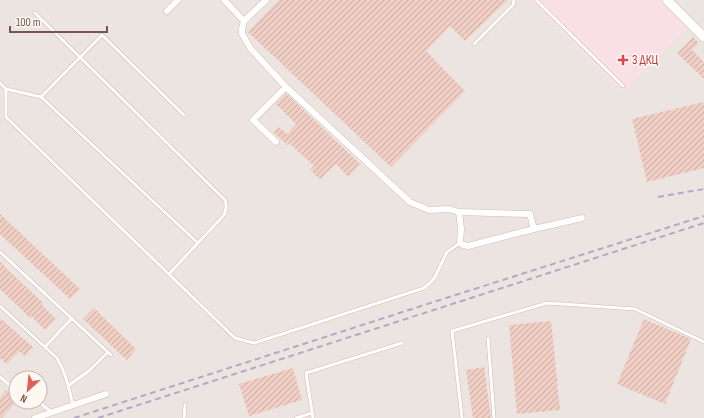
<svg xmlns="http://www.w3.org/2000/svg" width="704" height="418" viewBox="0 0 704 418" font-family="'Sofia Sans Condensed',sans-serif">
	<defs>
		<pattern id="building-hatch" width="6" height="6" patternUnits="userSpaceOnUse"><rect width="6" height="6" fill="#f0cec4"/><path d="M-1 1l2-2M0 6l6-6M5 7l2-2" fill="none" stroke="#c7aaa1"/></pattern>
	</defs>
	<rect width="100%" height="100%" fill="#fcf3eb"/>
	<path fill="#ece4e0" fill-rule="evenodd" d="M0,0H704V418H0ZM16,378H40V402H16Z"/>
	<path fill="#f9dfe6" d="M529,0H659L687,28L623,92Z"/>
	<path fill="url(#building-hatch)" d="M279,0H508L465,41L450,26L426,51L465,91L391,167L248,32Z
		M693,37L699,43L692,50L704,62V79L677,53Z
		M286,93L360,164L348,177L336,164L320,179L310,170L314,166L289,143L287,145L273,132L279,127L287,134L296,124L276,104Z
		M704,102V168L647,182L632,119Z
		M0,214L80,289L70,299L0,234Z
		M0,262L43,303L42,305L56,319L45,330L31,316L30,318L0,289Z
		M94,308L136,349L127,360L83,319Z
		M0,318L33,347L25,356L19,351L7,364L0,358Z
		M644,319L691,339L665,404L617,384Z
		M551,321L560,410L517,414L509,325Z
		M484,367L491,418H473L466,370Z
		M293,368L302,400L249,416L239,384Z
		M6,390L16,398V402L2,418H0V398Z"/>
	<g fill="none" stroke-linecap="round" stroke-linejoin="round">
		<g stroke="#d1bbb3" stroke-width="4">
			<path id="service" d="M536,0L623,86
				M35,13L225,200C227,206 226,209 224,215L169,274
				M474,44L513,5L514,0
				M0,83L6,89V117L235,338L254,343L424,288L431,282L435,277L447,252L460,243
				M6,89L41,97L198,243
				M41,97L102,35L184,115
				M0,252L111,355
				M0,306L57,358C66,373 69,389 73,405
				M488,338L494,418
				M45,347L72,318
				M0,377L16,391
				M68,386L90,370L108,352
				M39,402L51,412
				M184,418L185,405
				M296,418L312,413
				M313,418L306,373L402,343
				M462,418L452,331L547,303L635,309L704,342"/>
		</g>
		<g stroke="#d1bbb3" stroke-width="7">
			<path id="minor" d="M224,0L244,21L242,29V34L251,49L286,87L410,202L429,210L449,209L459,212L530,214L534,229L582,218
				M167,11L178,0
				M244,21L266,0
				M276,142L253,120L286,87
				M459,212L461,229L460,243L463,245L468,246L534,229
				M35,418L106,394"/>
		</g>
		<g stroke="#d4bab0" stroke-width="10">
			<path id="secondary" d="M667,0L704,37"/>
		</g>
		<use href="#service" stroke="#fff" stroke-width="3"/>
		<use href="#minor" stroke="#fff" stroke-width="6"/>
		<use href="#secondary" stroke="#fff" stroke-width="9"/>
		<path stroke="#b4a8c7" stroke-width="2" stroke-dasharray="6 4" stroke-linecap="butt" d="M658,197L704,189
			M74,418L446,298L704,216
			M98,418L704,223"/>
	</g>
	<path fill="#e0444e" stroke="#fef7f2" stroke-width="1.5" d="M621 54h4v4h4v4h-4v4h-4v-4h-4v-4h4z"/>
	<g text-anchor="middle" dominant-baseline="central" stroke-width="3" stroke-linejoin="round" paint-order="stroke">
		<g font-size="13" fill="#be3a42" stroke="#fef7f2" text-anchor="start">
			<text x="632" y="60">3 ДКЦ</text>
		</g>
	</g>
	<g transform="translate(28 390) rotate(207)"><circle r="19" fill="#fef7f2" stroke="#c8b7b0"/>
	<path d="M0-3L7 15L0 10L-7 15Z" fill="#df5e57"/>
	<text y="-6" font-size="11" font-weight="bold" text-anchor="middle" fill="#77564e">N</text>
	</g>
	<path d="M10 26v6h97v-6" fill="none" stroke="#77564e" stroke-width="2"/>
	<text x="16" y="26" font-size="12" fill="#77564e" stroke="#fef7f2" stroke-width="3" paint-order="stroke">100 m</text>
</svg>
